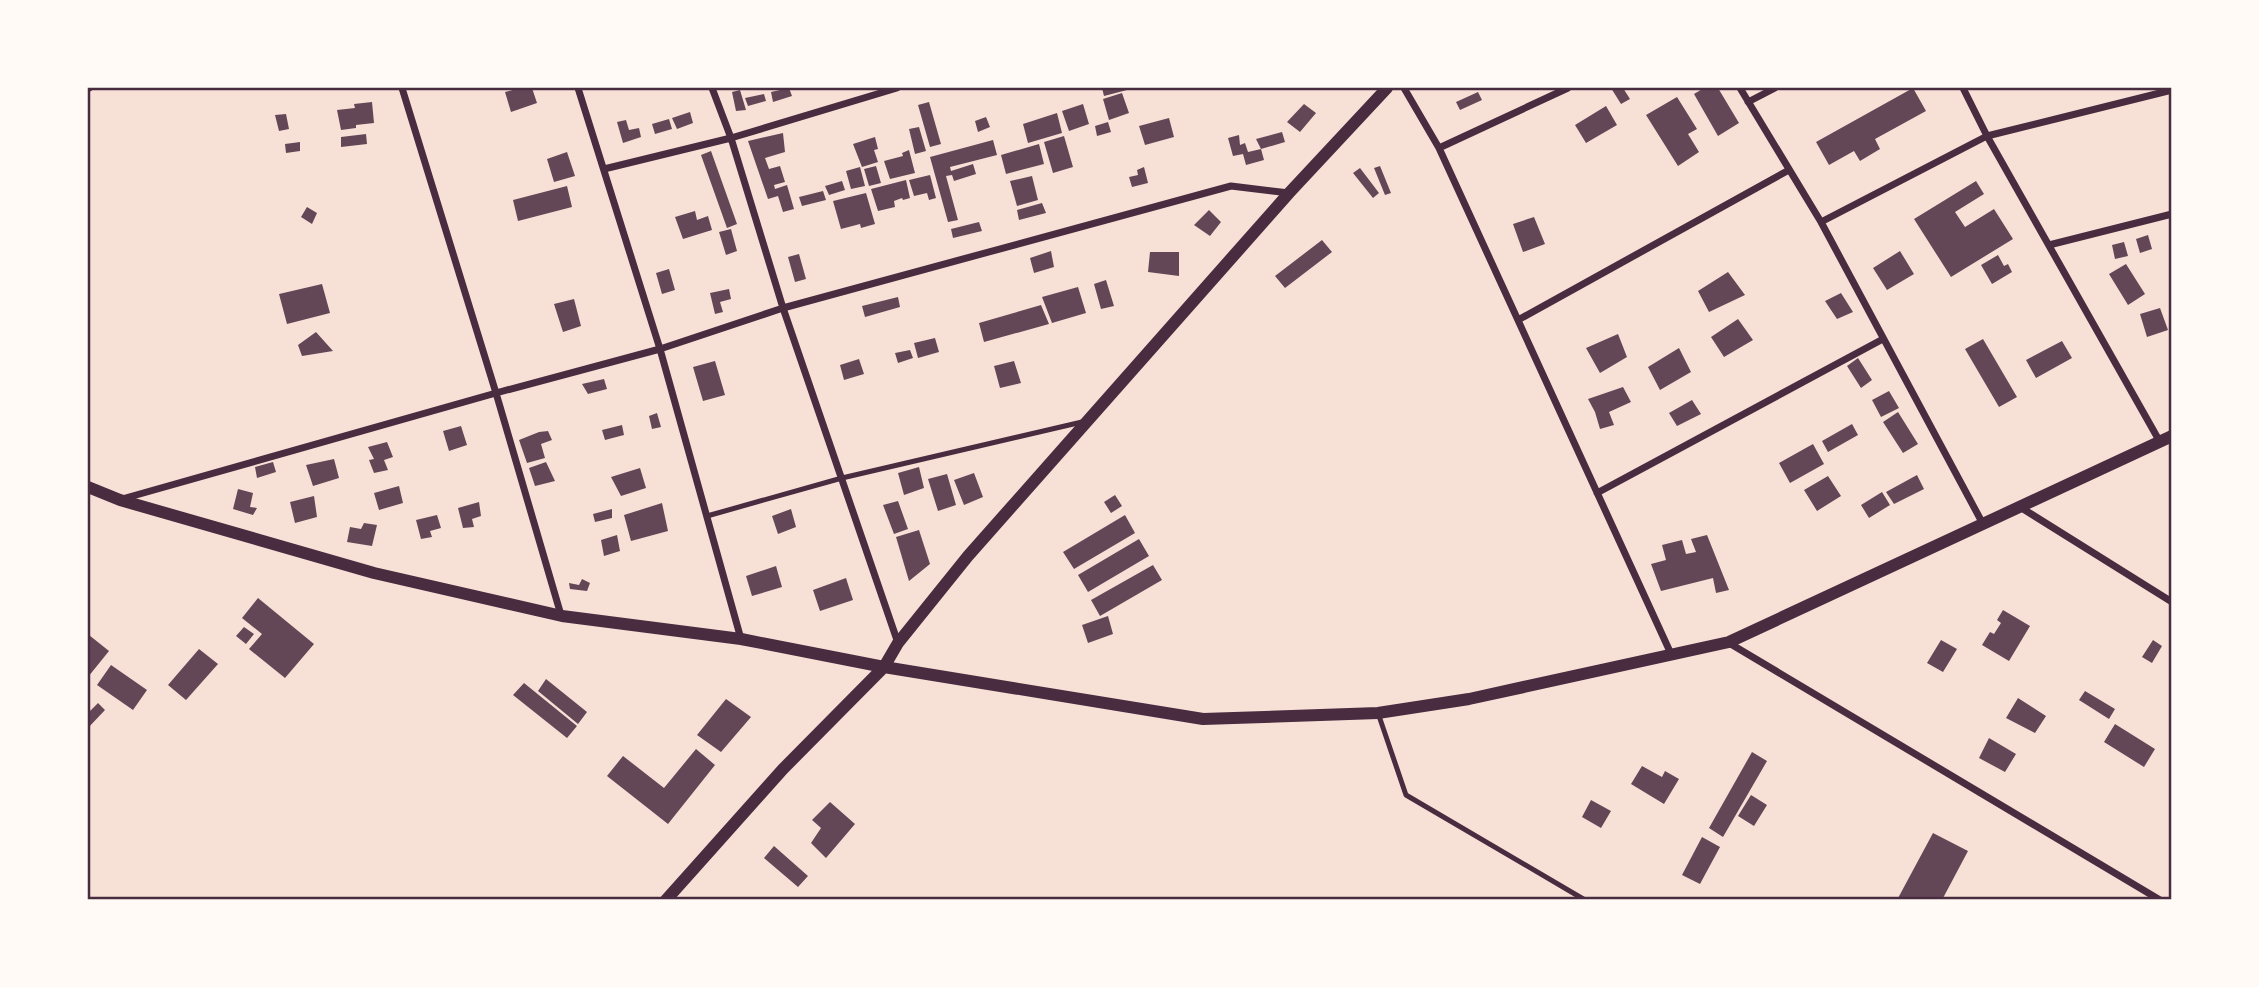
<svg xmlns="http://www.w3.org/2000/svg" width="2259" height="987" viewBox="0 0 2259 987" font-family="Raleway,sans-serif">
	<rect width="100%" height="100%" fill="#f7e1d7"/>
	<path fill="#644757" d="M520,88H532L537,103L511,112L505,92Z
		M789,88L792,96L773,102L771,92Z
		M1102,88H1126L1127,90L1104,96Z
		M1611,88H1623L1630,99L1621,104Z
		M1704,88H1718L1739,123L1718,136L1694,94Z
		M1913,88L1926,111L1875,139L1880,149L1860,161L1854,151L1829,165L1816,142Z
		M740,90L746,110L736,111L732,92Z
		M1478,92L1482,100L1460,110L1456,102Z
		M1122,93L1129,113L1109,120L1103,99Z
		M764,94L766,101L748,106L745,98Z
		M1677,97L1697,129L1688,134L1699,152L1678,166L1646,115Z
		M372,102L374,123L356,125V128L341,130L337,110L355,108L354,104Z
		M929,102L941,144L930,147L918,105Z
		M1083,104L1089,124L1069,131L1062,111Z
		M1304,104L1316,113L1300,132L1287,122Z
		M1606,106L1617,125L1586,143L1575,125Z
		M690,112L693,123L677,129L672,118Z
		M1057,113L1062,133L1028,143L1023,124Z
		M286,114L289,129L279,131L275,115Z
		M986,117L990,127L978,132L975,121Z
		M1169,118L1174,137L1145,145L1139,126Z
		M669,119L672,129L655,134L652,124Z
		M626,120L629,130L639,128L641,137L623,143L617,122Z
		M1108,122L1111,132L1097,136L1095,126Z
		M919,127L926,151L915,154L909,129Z
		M1282,132L1285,142L1261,149L1264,160L1246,165L1243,154L1233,156L1228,138L1239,135L1240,145L1245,143L1248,152L1261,149L1256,139Z
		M783,133L785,152L765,158L769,169L780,166L785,182L774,185L775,189L787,185L794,209L783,212L778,196L768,199L748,141Z
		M366,134L367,144L341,147V137Z
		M1064,136L1073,167L1053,173L1044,142Z
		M875,137L878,149L874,150L878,162L862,167L853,144Z
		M993,140L997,155L950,167L951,171L973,164L976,174L954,181L952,175L946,176L958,220L948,222L930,157Z
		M300,142V151L286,153L285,144Z
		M1039,144L1044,164L1006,174L1001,155Z
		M909,150L915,173L890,179L884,161L903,156L902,153Z
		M711,151L737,224L727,228L701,155Z
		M567,152L575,176L554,182L547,159Z
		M876,166L881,183L869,186L864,169Z
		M1380,166L1391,193L1385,195L1374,168Z
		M860,167L865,186L851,189L846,171Z
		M1144,167L1148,183L1132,187L1129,177L1138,175L1137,170Z
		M1360,168L1379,193L1373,198L1353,173Z
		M930,175L936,198L929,200L927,193L914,196L909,180Z
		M1032,176L1038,200L1017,206L1010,181Z
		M906,180L910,198L903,200L902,198L894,201L895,207L878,211L871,189Z
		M842,181L845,190L829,195L825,186Z
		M1976,181L1984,194L1955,212L1965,227L1994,209L2013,239L1951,277L1914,219Z
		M567,186L572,207L518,221L513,200Z
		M823,191L826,200L802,206L799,197Z
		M866,193L875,224L861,228L860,224L841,229L833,201Z
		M1042,203L1046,213L1019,220L1017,210Z
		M307,207L317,213L312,224L301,217Z
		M1209,210L1221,222L1210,236L1194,225Z
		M695,211L697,220L708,216L712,230L683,239L675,217Z
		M1534,217L1545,244L1523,252L1513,224Z
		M979,222L982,231L953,238L951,229Z
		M731,229L737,251L726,255L719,232Z
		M2148,235L2152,249L2140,253L2136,239Z
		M1322,240L1332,252L1285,288L1275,276Z
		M2124,242L2128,256L2115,259L2112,245Z
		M1051,251L1054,267L1034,273L1030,258Z
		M1900,251L1914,274L1887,290L1873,268Z
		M1150,252H1179V276L1148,272Z
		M799,254L806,279L795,282L788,257Z
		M1998,255L2004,266L2008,264L2012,272L1992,284L1981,265Z
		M2126,264L2145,294L2128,305L2109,274Z
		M669,269L675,290L662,294L656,273Z
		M1728,272L1745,295L1709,312L1698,291Z
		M1106,280L1114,306L1101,309L1094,284Z
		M322,284L330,313L287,324L279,294Z
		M1078,287L1086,313L1052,323L1042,297Z
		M729,289L731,299L720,302L723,312L715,314L710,293Z
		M1841,293L1853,312L1837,319L1825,301Z
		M898,297L900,307L865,317L862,306Z
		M574,299L581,326L563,332L554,304Z
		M1041,305L1049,324L984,342L979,323Z
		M2160,308L2168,330L2147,337L2140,314Z
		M1738,319L1753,340L1724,357L1711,337Z
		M316,332L333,351L302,356L298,345Z
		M1618,334L1627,357L1600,373L1586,348Z
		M935,338L939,352L918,358L914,343Z
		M1983,339L2017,397L1999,407L1965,349Z
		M2062,341L2072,358L2036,378L2026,360Z
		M1679,348L1691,372L1660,390L1648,367Z
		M910,350L913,358L898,363L895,353Z
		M1858,358L1872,380L1861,388L1847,366Z
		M859,359L864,374L844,380L840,365Z
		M715,361L725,395L703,401L693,367Z
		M1014,361L1021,383L1000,388L994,366Z
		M604,379L607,389L588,394L582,384Z
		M1623,387L1631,402L1609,412L1614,425L1600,429L1595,412L1588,399Z
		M1889,391L1899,408L1881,417L1872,400Z
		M1692,400L1701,414L1677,426L1669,413Z
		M1898,412L1918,444L1903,453L1883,422Z
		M657,413L661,427L652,429L649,416Z
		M1852,424L1858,435L1828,452L1822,441Z
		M622,425L624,435L605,440L602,430Z
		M461,426L467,445L449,451L443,431Z
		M548,431L552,440L541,444L545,458L527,463L519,440L539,432Z
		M387,442L393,457L384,460L388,470L374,473L369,460L374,459L368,447Z
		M1813,444L1824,464L1790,483L1779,463Z
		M334,459L339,478L313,486L306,465Z
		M273,462L276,472L257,478L255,467Z
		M546,462L555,481L535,486L529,468Z
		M919,467L924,488L904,495L898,473Z
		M640,468L646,488L621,496L611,477Z
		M974,473L983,497L964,505L954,480Z
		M947,474L956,505L938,511L928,479Z
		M1917,475L1924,489L1894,504L1886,492Z
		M1828,476L1841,496L1817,511L1804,490Z
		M399,486L403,503L379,510L374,493Z
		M238,489L253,493L250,507L257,508L253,515L233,509Z
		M1882,492L1890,505L1869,518L1861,505Z
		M1115,495L1122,506L1111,513L1104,502Z
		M314,496L317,517L295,523L290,502Z
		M898,501L908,529L894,534L883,505Z
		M479,502L481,516L472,519L474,527L463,528L458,508Z
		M662,503L668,531L631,541L624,515Z
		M612,509V518L595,522L593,514Z
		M791,509L796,527L778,534L772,516Z
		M437,515L441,528L430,531L432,537L421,539L416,520Z
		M1125,515L1135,533L1074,569L1063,552Z
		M364,523L377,525L372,546L347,542L350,527L361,529Z
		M919,530L930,564L909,581L896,537Z
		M617,535L620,551L604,556L601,540Z
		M1707,535L1729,590L1716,593L1713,578L1661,591L1651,564L1666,560L1662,545L1682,540L1686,554L1696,552L1691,539Z
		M1139,539L1149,556L1088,592L1078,575Z
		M1153,565L1162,580L1100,616L1091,600Z
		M776,566L782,587L752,596L746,576Z
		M846,578L853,600L820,611L813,590Z
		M582,579L590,583L587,591L570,589L569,583L579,585Z
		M258,598L314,644L285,678L249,649L262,634L242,618Z
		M2003,610L2030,626L2009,661L1982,645L1990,632L1994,634L2001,623L1997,620Z
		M1108,616L1113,634L1088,643L1082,625Z
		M244,627L254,634L246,644L236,636Z
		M89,635L109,651L88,677V637Z
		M1941,640L1957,649L1943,672L1927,663Z
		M2153,640L2162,646L2152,663L2142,657Z
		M199,649L218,664L186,700L168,685Z
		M111,665L147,690L133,710L97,685Z
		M546,679L587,712L578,724L538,691Z
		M524,683L577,726L567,738L513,695Z
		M2085,691L2115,709L2109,719L2079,700Z
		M2018,698L2046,716L2035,733L2006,718Z
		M726,699L751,717L721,752L697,735Z
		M98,703L105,710L88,728V713Z
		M2115,724L2155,749L2144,767L2104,742Z
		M1989,738L2016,754L2005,772L1979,758Z
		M696,749L715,765L668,824L607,776L623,756L664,788Z
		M1752,752L1767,761L1723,837L1709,828Z
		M1642,766L1662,777L1665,771L1679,779L1664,804L1631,784Z
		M1751,795L1767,805L1754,826L1738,816Z
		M1591,800L1611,811L1601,828L1582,817Z
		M830,802L855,824L826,858L811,843L821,828L812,820Z
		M1933,833L1968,851L1942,900H1897Z
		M1702,837L1720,847L1700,884L1682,875Z
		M774,846L808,876L798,887L764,858Z"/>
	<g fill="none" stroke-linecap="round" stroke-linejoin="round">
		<path stroke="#4a2c40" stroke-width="5" d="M707,516L842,478L1082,422
			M1378,713L1406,795L1585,900"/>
		<path stroke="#4a2c40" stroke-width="7" d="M88,88H89
			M402,88L496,393L561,615
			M578,88L660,349L741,639
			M712,88L731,138L783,308L898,643L899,642
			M1404,88L1439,148L1672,656
			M1740,88L1821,222L1983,524
			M1963,88L1987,136L2160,442
			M1748,102L1775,88
			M1439,148L1568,88
			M604,169L731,138L897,88
			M1821,222L1987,136L2172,90
			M2049,245L2172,214
			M1518,320L1789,170
			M1597,493L1883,339
			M122,499L496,393L660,349L783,308L1231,186L1289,193
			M2020,507L2172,602
			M1729,643L2160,900"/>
		<path stroke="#4a2c40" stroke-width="12" d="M88,487L120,500L374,573L562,616L741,639L884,667L1203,719L1378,713L1469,699L1729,642L2172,436
			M666,900L783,769L884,667L898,643L968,556L1289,193L1387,88"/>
	</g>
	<rect width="2259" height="987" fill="none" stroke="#fffaf5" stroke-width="178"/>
	<rect x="89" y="89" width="2081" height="809" fill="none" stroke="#4a2c40" stroke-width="2.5"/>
</svg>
